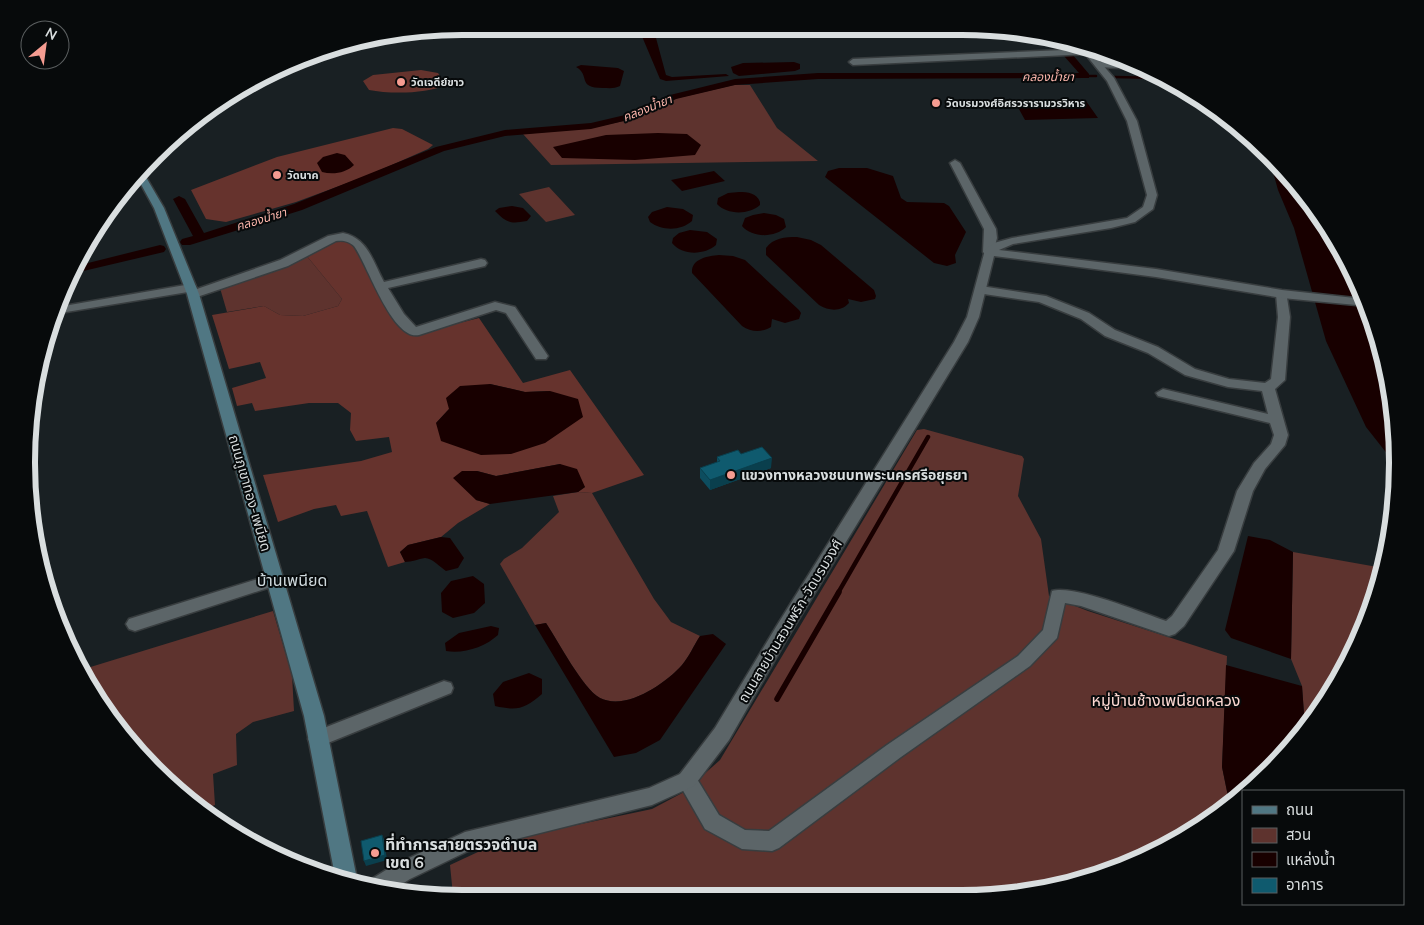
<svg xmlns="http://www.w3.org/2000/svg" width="1424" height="925" viewBox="0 0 1424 925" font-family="Mulish,'Noto Sans Thai',sans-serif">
	<rect width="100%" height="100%" fill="#192023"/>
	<path fill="#5e332e" d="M734,85H750L777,128L818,161L551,165L523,134L591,128L633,119L678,98Z
		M549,187L575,215L546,222L519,194Z
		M306,255L342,299L338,306L303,316L280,315L264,306L227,312L220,288Z
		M924,429L1022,456L1024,459L1018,496L1041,539L1049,596L1088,611L1227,656L1222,767L1230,806L1154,854L1074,884L990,898L453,895L450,865L493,845L543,832L652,809L684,792L720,760L917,430Z
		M578,492L592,493L654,599L671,622L700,636C694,645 689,657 682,665C665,684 626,711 600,698C583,689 558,641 546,623L535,625L500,564L504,559L522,548L559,512L553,496Z
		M1293,552L1383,568L1375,602L1339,680L1305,728L1302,686L1291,659Z
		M273,611L292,675L294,711L253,722L236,734L237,765L213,774L215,805L204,809L175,791L100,705L84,669Z"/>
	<path fill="#66332d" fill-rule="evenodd" d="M421,70L438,73L446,85C426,94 390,94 369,90L363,81L373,75Z
		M393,128L402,129L433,145L428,149L369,175L296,202L226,222L206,219L191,190L277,157Z
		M341,239L348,240L354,246L390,311L412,335L479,318L523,383L570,370L644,475L592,493L578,492L585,487L560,464L496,476L477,471L476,500L490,504L458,523L441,537L408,545L400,552L405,562L388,567L367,511L341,516L336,505L314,509L278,522L263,475L361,461L392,452L389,437L356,441L350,430L351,413L338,403H309L255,411L252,403L237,406L232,388L266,378L260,362L229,369L212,315L264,306L280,315L303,316L338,306L342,299L306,255L333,241ZM490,384L525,392L550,391L436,423L449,409Z"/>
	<path fill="#180000" d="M697,28H736L656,38L666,75L672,77L726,74L729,76L666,81L660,79L641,34Z
		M794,62L800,64V69L795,71L739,76L733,73L731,67L743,63Z
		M581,65L618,68L624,71L620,86C614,89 609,88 603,88C576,88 591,75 576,67Z
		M1014,100L1086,101L1098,118L1025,120Z
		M658,133L687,134L701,145L695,155L635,160L562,158L553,147L606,135Z
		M337,153L345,155L354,165C346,173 333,175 322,172L317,163L323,157Z
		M1268,154L1307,197L1353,269L1383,349L1397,434L1396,465L1366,427L1326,341L1294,228L1278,190Z
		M839,168H867L893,176L901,198L907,202L944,203L949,206L966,232L955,255L956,263L947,266L934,263L825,177L828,171Z
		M714,171L725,181L682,191L671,180Z
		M739,192C748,192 757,193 760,202V205C749,215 727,215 717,204L718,198L728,193Z
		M512,206L523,208L531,216L527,221C510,224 507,223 495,211L499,208Z
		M667,207L683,209L693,215L692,221C681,231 662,231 650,222L648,217L652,212Z
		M764,213L776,215L784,219L786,227C775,238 752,238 742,226L745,218L753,215Z
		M690,230L707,232L717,239L716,245C705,255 682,256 672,243L673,238L679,233Z
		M797,237L811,240L821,245L874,290L876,296L875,299L861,302L848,299L849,303C841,312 829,311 819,305L766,255V248C773,238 785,237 797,237Z
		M719,255L733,256L745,260L799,310L801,313L799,319L785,323L772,319L771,327C761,333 751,332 742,326L692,273C691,259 707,256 719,255Z
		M490,384L525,392L550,391L578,399L583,417L545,443L511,454L481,455L441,441L436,423L449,409L446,398L460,386Z
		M560,464L577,469L585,487L578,492L490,504L476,500L453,478L462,471H477L496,476Z
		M1248,536L1270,540L1293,552L1291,659L1231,638L1225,630Z
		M441,537L450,538L464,558L458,568L446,571C440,567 432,558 425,558C418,559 412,562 405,562L400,552L408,545Z
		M473,576L484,584L485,603L474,613L453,618L442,612L441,593L451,581Z
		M546,623C558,641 583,689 600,698C626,711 665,684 682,665C689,657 694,645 700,636L713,634L726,644L660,740L636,753L614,757L535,625Z
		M491,626L499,628L498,635C485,647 464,654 446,651L445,643L459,633Z
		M1226,665L1302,686L1305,728L1290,750L1246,791H1243V794L1230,806L1222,767Z
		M529,673L542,679V694C525,709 517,711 495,706L493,694L503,682Z"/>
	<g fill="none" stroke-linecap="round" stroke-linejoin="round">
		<path stroke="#180000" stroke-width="2.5" d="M1086,76H1096
			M1115,77L1159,78"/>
		<path stroke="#180000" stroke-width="4.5" d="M838,593L928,437"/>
		<path stroke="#180000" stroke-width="5.5" d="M777,699L839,592"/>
		<path fill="#180000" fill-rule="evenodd" d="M1069,53L1072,54L1089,74V78L818,79L735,85L676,99L632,119L591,129L505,136L444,151L302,210L190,245H182L180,242L182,239L193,236L173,199L179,196L185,199L204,233L294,204L436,147L505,130L591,123L625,115L670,95L735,79L818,73H1079L1064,56Z
			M160,245L164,246L166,249L164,252L75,273L80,265Z"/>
		<g stroke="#383d3f" stroke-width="3">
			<path id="minor" d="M1088,49L1091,50V54L1102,52L1112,55L1092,59L1089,58V54L853,65L849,62L853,59Z
				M1099,62L1136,64L1144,69L1096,67V63Z
				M955,160L960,163L996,229L997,238L993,254H985L983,252L984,229L950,163Z
				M343,233C368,238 373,262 384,282L481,259L485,260L487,263L485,266L388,288L404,314L416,327L495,302L515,307L548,356L546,359H536L506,313L496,310L419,335C392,341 367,263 354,246C349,241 342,240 336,241L288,266L197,297H189L188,292L54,314L58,307L191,284L195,285L197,289L280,260L328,236Z
				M981,286L1046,296L1089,313L1115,330L1158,347L1195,369L1229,379L1265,383L1271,379L1278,317L1276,294L1278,291H1286L1290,317L1285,380L1275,389L1288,435L1285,445L1265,469L1253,491L1234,551L1184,626L1175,634L1169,636L1081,606L1065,603L1057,638L1030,666L901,757L779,848L772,851L742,849L705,829L677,780L680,774L687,771L694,774L719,815L745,830L769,831L887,745L1018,656L1043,630L1052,591C1073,584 1143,613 1166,621L1172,616L1218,550L1237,491L1254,463L1271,444L1274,435L1270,423L1158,396L1156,393L1163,389L1268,414L1262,391L1228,387L1185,375L1148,353L1105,336L1081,319L1039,302L977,293L975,290Z
				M274,574L280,576L282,580L280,584L135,631L129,629L126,624L129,619Z
				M444,681L451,683L453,688L451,693L318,747L311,745L308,739L311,733Z"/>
		</g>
		<g stroke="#383d3f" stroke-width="3">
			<path id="tertiary" d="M1079,46L1089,49L1114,78L1137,121L1157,195L1153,209L1135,222L1111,228L1013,244L999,250L1156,269L1282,290L1364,299L1367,306L1282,298L1156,277L994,256L979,317L968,342L788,637L729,740L694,786L652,805L468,851L410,879L391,891L368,885L370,880L394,865L465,832L649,788L680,774L715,728L776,627L954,342L967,317L985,250L994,243L1012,238L1127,218L1143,207L1147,195L1127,121L1107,81Z"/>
		</g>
		<g stroke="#383d3f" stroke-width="3">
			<path id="secondary" d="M143,172L164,208L199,294L324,716L357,879L356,882L335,876L304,716L187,294L154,208L137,177Z"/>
		</g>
		<use href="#minor" fill="#5c6568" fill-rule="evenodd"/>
		<use href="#tertiary" fill="#5c6568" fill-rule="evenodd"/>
		<use href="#secondary" fill="#507783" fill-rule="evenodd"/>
	</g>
	<path fill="#0d4d5f" d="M717,457L771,468L710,490L700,478V468L717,463Z"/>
	<path fill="#0a3f4d" d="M772,458L771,468L710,490V480Z
		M382,835L384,839L387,860L366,866L364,861Z"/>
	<path fill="#0f5a6e" stroke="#0a3f4d" d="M762,447L772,458L710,480L700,468L720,461L717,457L738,450L741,454Z
		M382,835L385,855L364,861L361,841Z"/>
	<g fill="#f59c91" stroke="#070a0b" stroke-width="2">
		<circle cx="401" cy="82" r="5"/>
		<circle cx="936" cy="103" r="5"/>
		<circle cx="277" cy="175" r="5"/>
		<circle cx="731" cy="475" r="5"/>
		<circle cx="375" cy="853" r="5"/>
	</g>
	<g text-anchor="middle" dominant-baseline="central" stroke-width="4" stroke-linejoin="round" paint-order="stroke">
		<g font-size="11" font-weight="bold" fill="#d9dedf" stroke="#070a0b" text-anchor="start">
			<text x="411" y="82">วัดเจดีย์ขาว</text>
			<text x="946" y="103">วัดบรมวงศ์อิศรวรารามวรวิหาร</text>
			<text x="287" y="175">วัดนาค</text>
		</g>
		<g font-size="12" font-style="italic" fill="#fbb5ab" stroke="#070a0b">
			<text x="1048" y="76">คลองน้ำยา</text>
			<text transform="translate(647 108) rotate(-22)">คลองน้ำยา</text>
			<text transform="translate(261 219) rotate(-17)">คลองน้ำยา</text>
		</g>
		<g font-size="14" font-weight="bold" fill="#d9dedf" stroke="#070a0b" text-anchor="start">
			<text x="741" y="475">แขวงทางหลวงชนบทพระนครศรีอยุธยา</text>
		</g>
		<g font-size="14" fill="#d9dedf" stroke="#070a0b">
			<text transform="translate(250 493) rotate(74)">ถนนภูเขาทอง-เพนียด</text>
			<text transform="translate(790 621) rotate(-59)">ถนนสายบ้านสวนพริก-วัดบรมวงศ์</text>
		</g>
		<g font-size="16" fill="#cfd9dd" stroke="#070a0b">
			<text x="292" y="580">บ้านเพนียด</text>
		</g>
		<g font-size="16" fill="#fed9d3" stroke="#070a0b">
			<text x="1166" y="700">หมู่บ้านช้างเพนียดหลวง</text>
		</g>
		<g font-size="16" font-weight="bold" fill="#d9dedf" stroke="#070a0b" text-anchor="start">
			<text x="385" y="844">ที่ทำการสายตรวจตำบล<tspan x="385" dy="18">เขต 6</tspan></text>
		</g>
	</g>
	<path d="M0 0H1424V925H0ZM462 35H962A427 427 0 0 1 1389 462V463A427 427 0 0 1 962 890H462A427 427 0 0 1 35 463V462A427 427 0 0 1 462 35Z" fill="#070a0b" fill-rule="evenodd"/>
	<path fill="none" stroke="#d9dedf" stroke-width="6" d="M462 35H962A427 427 0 0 1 1389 462V463A427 427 0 0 1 962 890H462A427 427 0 0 1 35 463V462A427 427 0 0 1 462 35Z"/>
	<rect x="1242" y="790" width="162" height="115" fill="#070a0b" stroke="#5b5f60"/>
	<rect x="1252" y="806" width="25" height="8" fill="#507783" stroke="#5b5f60"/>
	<text x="1286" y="815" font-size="15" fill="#d9dedf">ถนน</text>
	<rect x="1252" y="828" width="25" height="15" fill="#5e332e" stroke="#5b5f60"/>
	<text x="1286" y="840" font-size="15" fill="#d9dedf">สวน</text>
	<rect x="1252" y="852" width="25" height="15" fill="#180000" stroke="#5b5f60"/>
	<text x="1286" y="865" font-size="15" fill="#d9dedf">แหล่งน้ำ</text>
	<rect x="1252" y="878" width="25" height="15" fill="#0f5a6e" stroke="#5b5f60"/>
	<text x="1286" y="890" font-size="15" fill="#d9dedf">อาคาร</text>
	<g transform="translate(45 45) rotate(29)"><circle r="24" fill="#070a0b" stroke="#5b5f60"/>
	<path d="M0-4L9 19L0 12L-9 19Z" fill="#f59c91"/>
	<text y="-8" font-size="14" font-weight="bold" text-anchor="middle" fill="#d9dedf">N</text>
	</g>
</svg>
